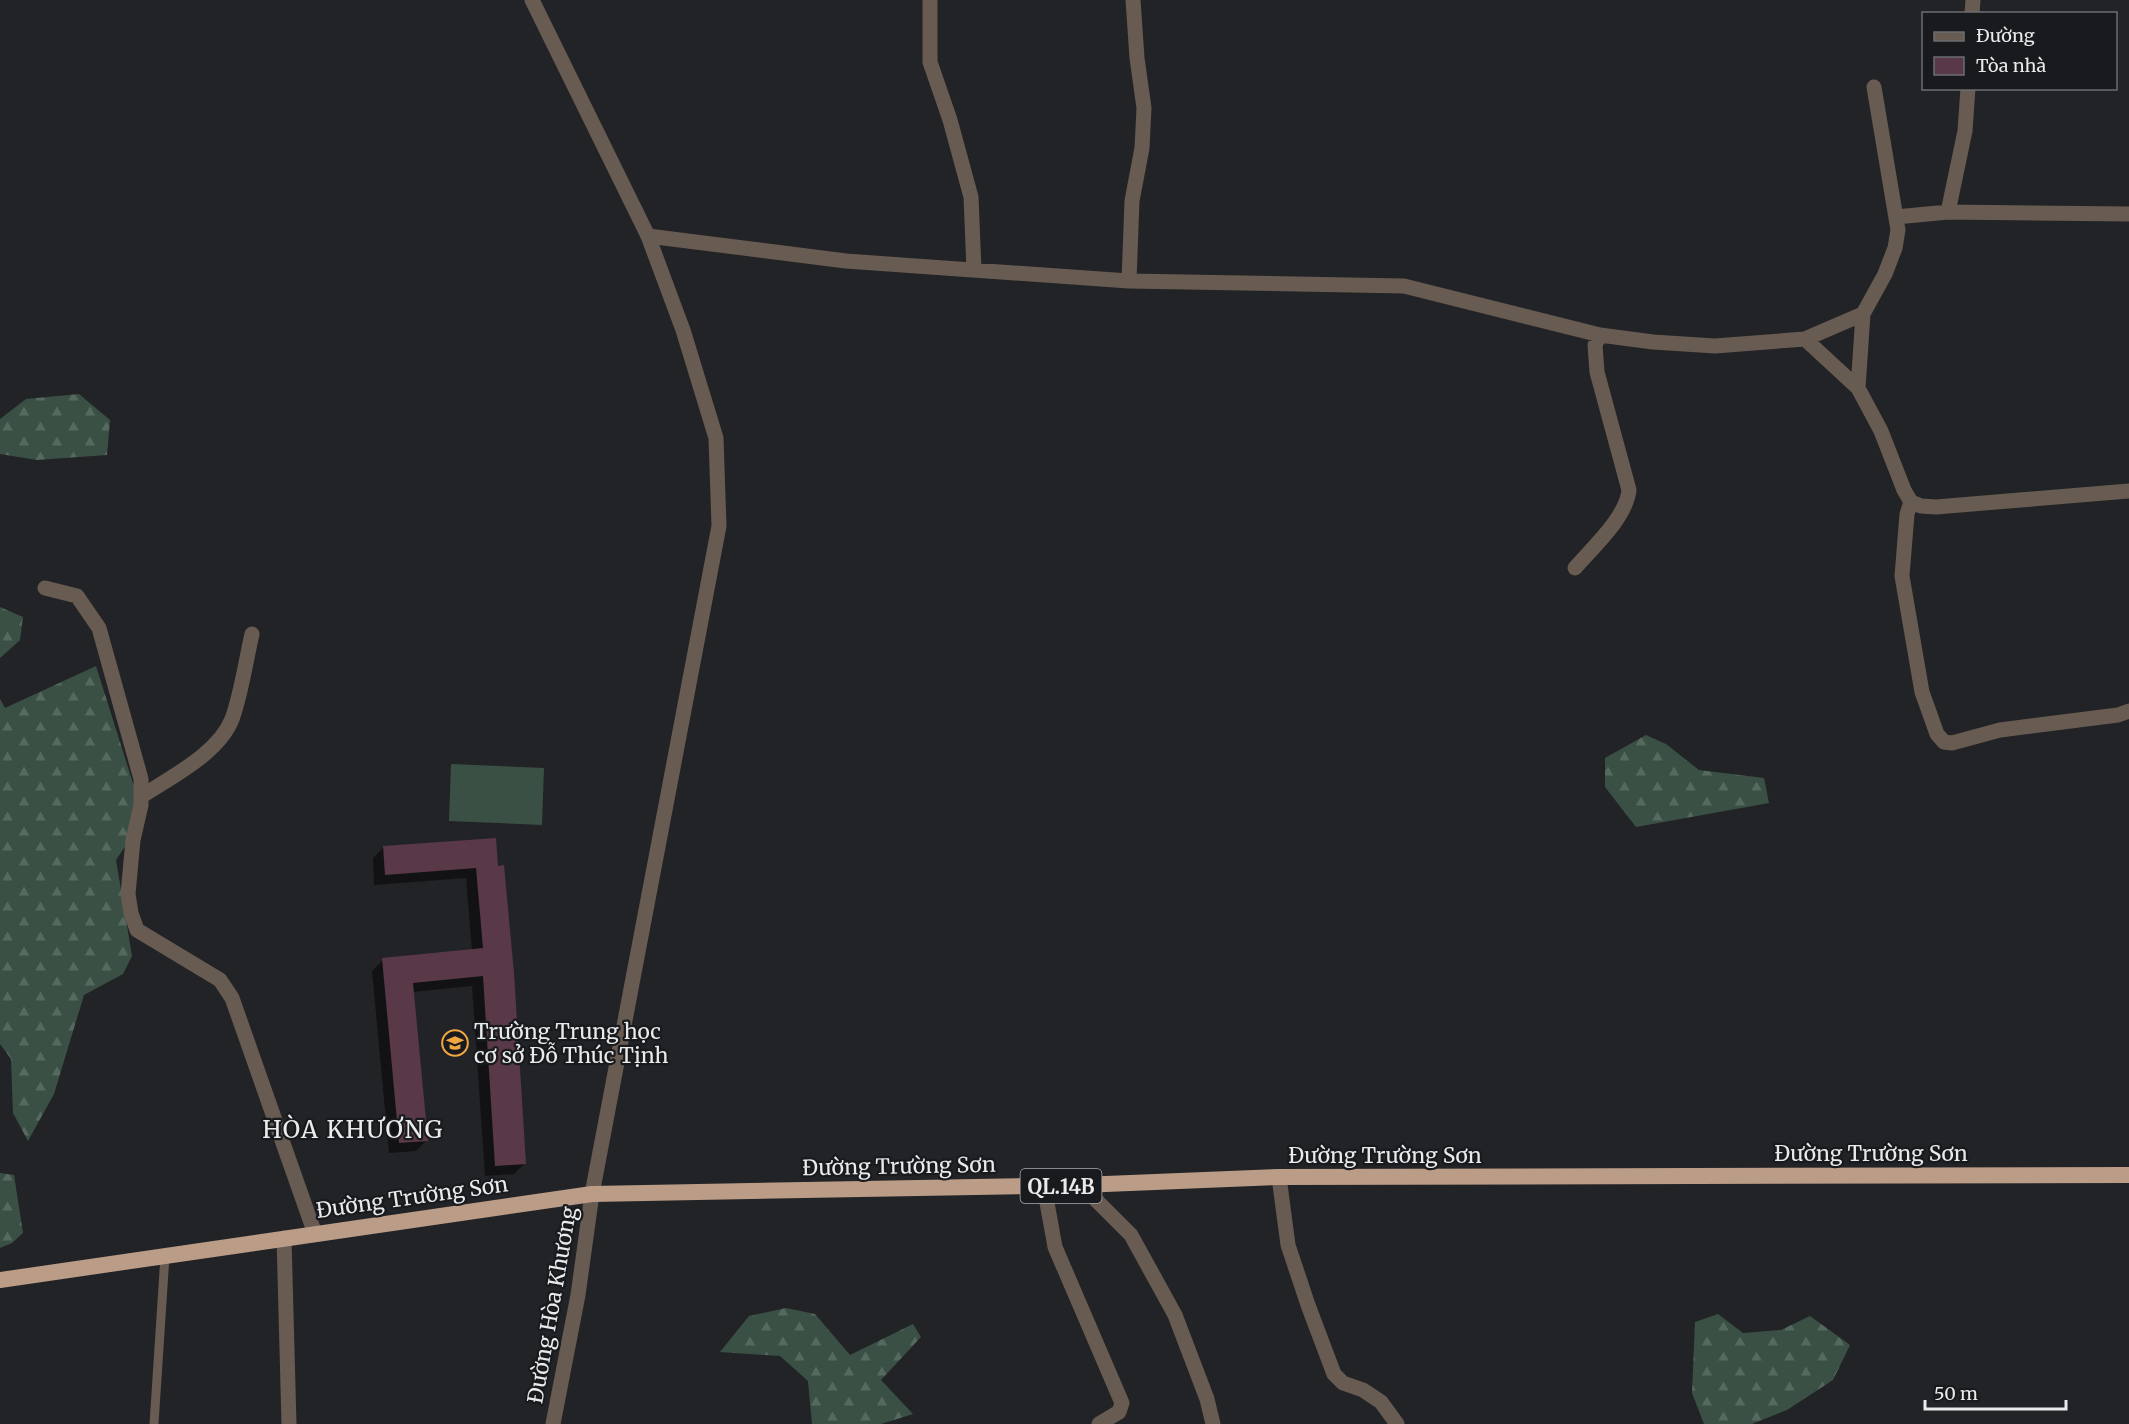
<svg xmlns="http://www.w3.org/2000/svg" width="2129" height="1424" viewBox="0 0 2129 1424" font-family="Merriweather,serif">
	<defs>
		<pattern id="forest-firs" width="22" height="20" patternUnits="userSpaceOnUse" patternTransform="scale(1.5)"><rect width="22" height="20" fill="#3a5044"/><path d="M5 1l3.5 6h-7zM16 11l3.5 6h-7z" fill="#56695f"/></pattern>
	</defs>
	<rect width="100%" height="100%" fill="#222326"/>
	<path fill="url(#forest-firs)" d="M79,394L110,420L107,455L37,460L0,454V419L26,399Z
		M0,607L23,617L20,640L0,658Z
		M96,666L144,818L116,860L132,956L123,974L84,995L54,1094L28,1141L13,1113L11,1059L0,1044V699L5,708Z
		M1646,735L1666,744L1699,770L1764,778L1769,803L1636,827L1605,787V758Z
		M0,1173L14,1175L23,1233L12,1243L0,1248Z
		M786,1308L815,1314L850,1355L913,1324L921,1337L881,1380L913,1414L881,1424H812L808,1381L780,1356L720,1352L749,1316Z
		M1718,1314L1743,1333L1781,1330L1810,1316L1850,1345L1833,1380L1787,1410L1752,1424H1704L1692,1393L1695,1322Z"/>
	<path fill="#3a5044" d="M451,764L544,768L542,825L449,821Z"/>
	<path fill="#0007" d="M494,839L525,1163L514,1174L485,1176L472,986L413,992L427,1140L416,1151L389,1153L372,971L383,960L472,951L466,878L374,885L373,858L383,848Z"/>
	<path fill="#593847" d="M496,838L498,866L504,865L514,973L526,1164L495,1166L483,976L413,983L428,1141L399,1143L382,958L483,948L476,868L385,875L383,846Z"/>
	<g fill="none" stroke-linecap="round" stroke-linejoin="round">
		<path stroke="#685b51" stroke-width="9" d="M154,1424L165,1256"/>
		<path stroke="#685b51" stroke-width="15" d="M930,0V62L950,120L971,197L974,270
			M1972,14L1973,0
			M1948,212L1965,131L1968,88
			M1896,217L1948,212L2129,214
			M648,236L846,261L1129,281L1404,286L1600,335L1653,342L1715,346L1805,339L1858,388L1881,431L1904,490L1911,502L1921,506L1936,507L2129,491
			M1129,281L1132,201L1142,148L1144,108L1137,58L1133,0
			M1805,339L1863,314
			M1858,388L1863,314L1885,274L1895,248L1898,230L1874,87
			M1911,502L1907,514L1902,576L1922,692L1937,734L1944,742L1952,743L2000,730L2118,715L2129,711
			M1575,568C1593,547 1626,518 1629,490L1597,372L1595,345L1600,335
			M45,588L77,596L99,628L141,779V805L133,840L128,894L131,913L137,930L220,980L232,998L315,1234
			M142,796C171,777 219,753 232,719C241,695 246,660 252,634
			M1279,1177L1288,1245L1308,1305L1334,1374L1343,1383L1363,1390L1381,1402L1397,1424
			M1081,1185L1131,1235L1175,1315L1207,1399L1213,1424
			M1044,1186L1055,1247L1122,1403L1119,1412L1099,1424
			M284,1238L289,1424"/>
		<path stroke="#685b51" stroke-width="15" d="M532,0L648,236L683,330L716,438L719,526L592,1194L578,1295L553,1424"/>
		<path stroke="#bb9c87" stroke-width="16" d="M0,1280L592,1194L1081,1185L1279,1177L2129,1175"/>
	</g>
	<defs>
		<g id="school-ring" transform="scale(1.35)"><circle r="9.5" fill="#181a1d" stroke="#f1a640" stroke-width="1.5"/><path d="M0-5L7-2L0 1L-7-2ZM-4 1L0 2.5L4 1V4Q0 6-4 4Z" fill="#f1a640"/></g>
	</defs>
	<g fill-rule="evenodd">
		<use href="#school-ring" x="455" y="1043"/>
	</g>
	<g text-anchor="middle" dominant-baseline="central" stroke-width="4.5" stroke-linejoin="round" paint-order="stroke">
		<rect fill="#181a1d" stroke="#aaacae" stroke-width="1.5" x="1020.5" y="1169" width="81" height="34" rx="4.5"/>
		<g font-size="20" font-weight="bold" fill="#e8eaec">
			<text x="1061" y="1186">QL.14B</text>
		</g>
		<g font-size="21" fill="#e8eaec" stroke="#181a1d" text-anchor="start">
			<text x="474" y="1031">Trường Trung học<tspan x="474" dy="24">cơ sở Đỗ Thúc Tịnh</tspan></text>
		</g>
		<g font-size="21" fill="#e8eaec" stroke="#181a1d">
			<text x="1871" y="1153">Đường Trường Sơn</text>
			<text x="1385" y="1155">Đường Trường Sơn</text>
			<text transform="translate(899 1166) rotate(-1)">Đường Trường Sơn</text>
			<text transform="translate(412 1197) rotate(-8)">Đường Trường Sơn</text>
			<text transform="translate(552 1305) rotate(-80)">Đường Hòa Khương</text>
		</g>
		<g font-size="24" letter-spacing="1.5" fill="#e8eaec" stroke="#181a1d">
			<text x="353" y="1129">HÒA KHƯƠNG</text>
		</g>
	</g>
	<rect x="1922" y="12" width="195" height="78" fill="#181a1d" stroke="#6b6d70" stroke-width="1.5"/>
	<rect x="1934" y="32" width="30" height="9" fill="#685b51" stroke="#6b6d70" stroke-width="1.5"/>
	<text x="1976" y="42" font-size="18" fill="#e8eaec">Đường</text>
	<rect x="1934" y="57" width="30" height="18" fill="#593847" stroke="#6b6d70" stroke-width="1.5"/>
	<text x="1976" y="72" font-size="18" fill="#e8eaec">Tòa nhà</text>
	<path d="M1925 1400v9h141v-9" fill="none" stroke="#e8eaec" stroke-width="3"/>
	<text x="1934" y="1400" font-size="18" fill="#e8eaec" stroke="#181a1d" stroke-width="4.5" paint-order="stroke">50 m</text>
</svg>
